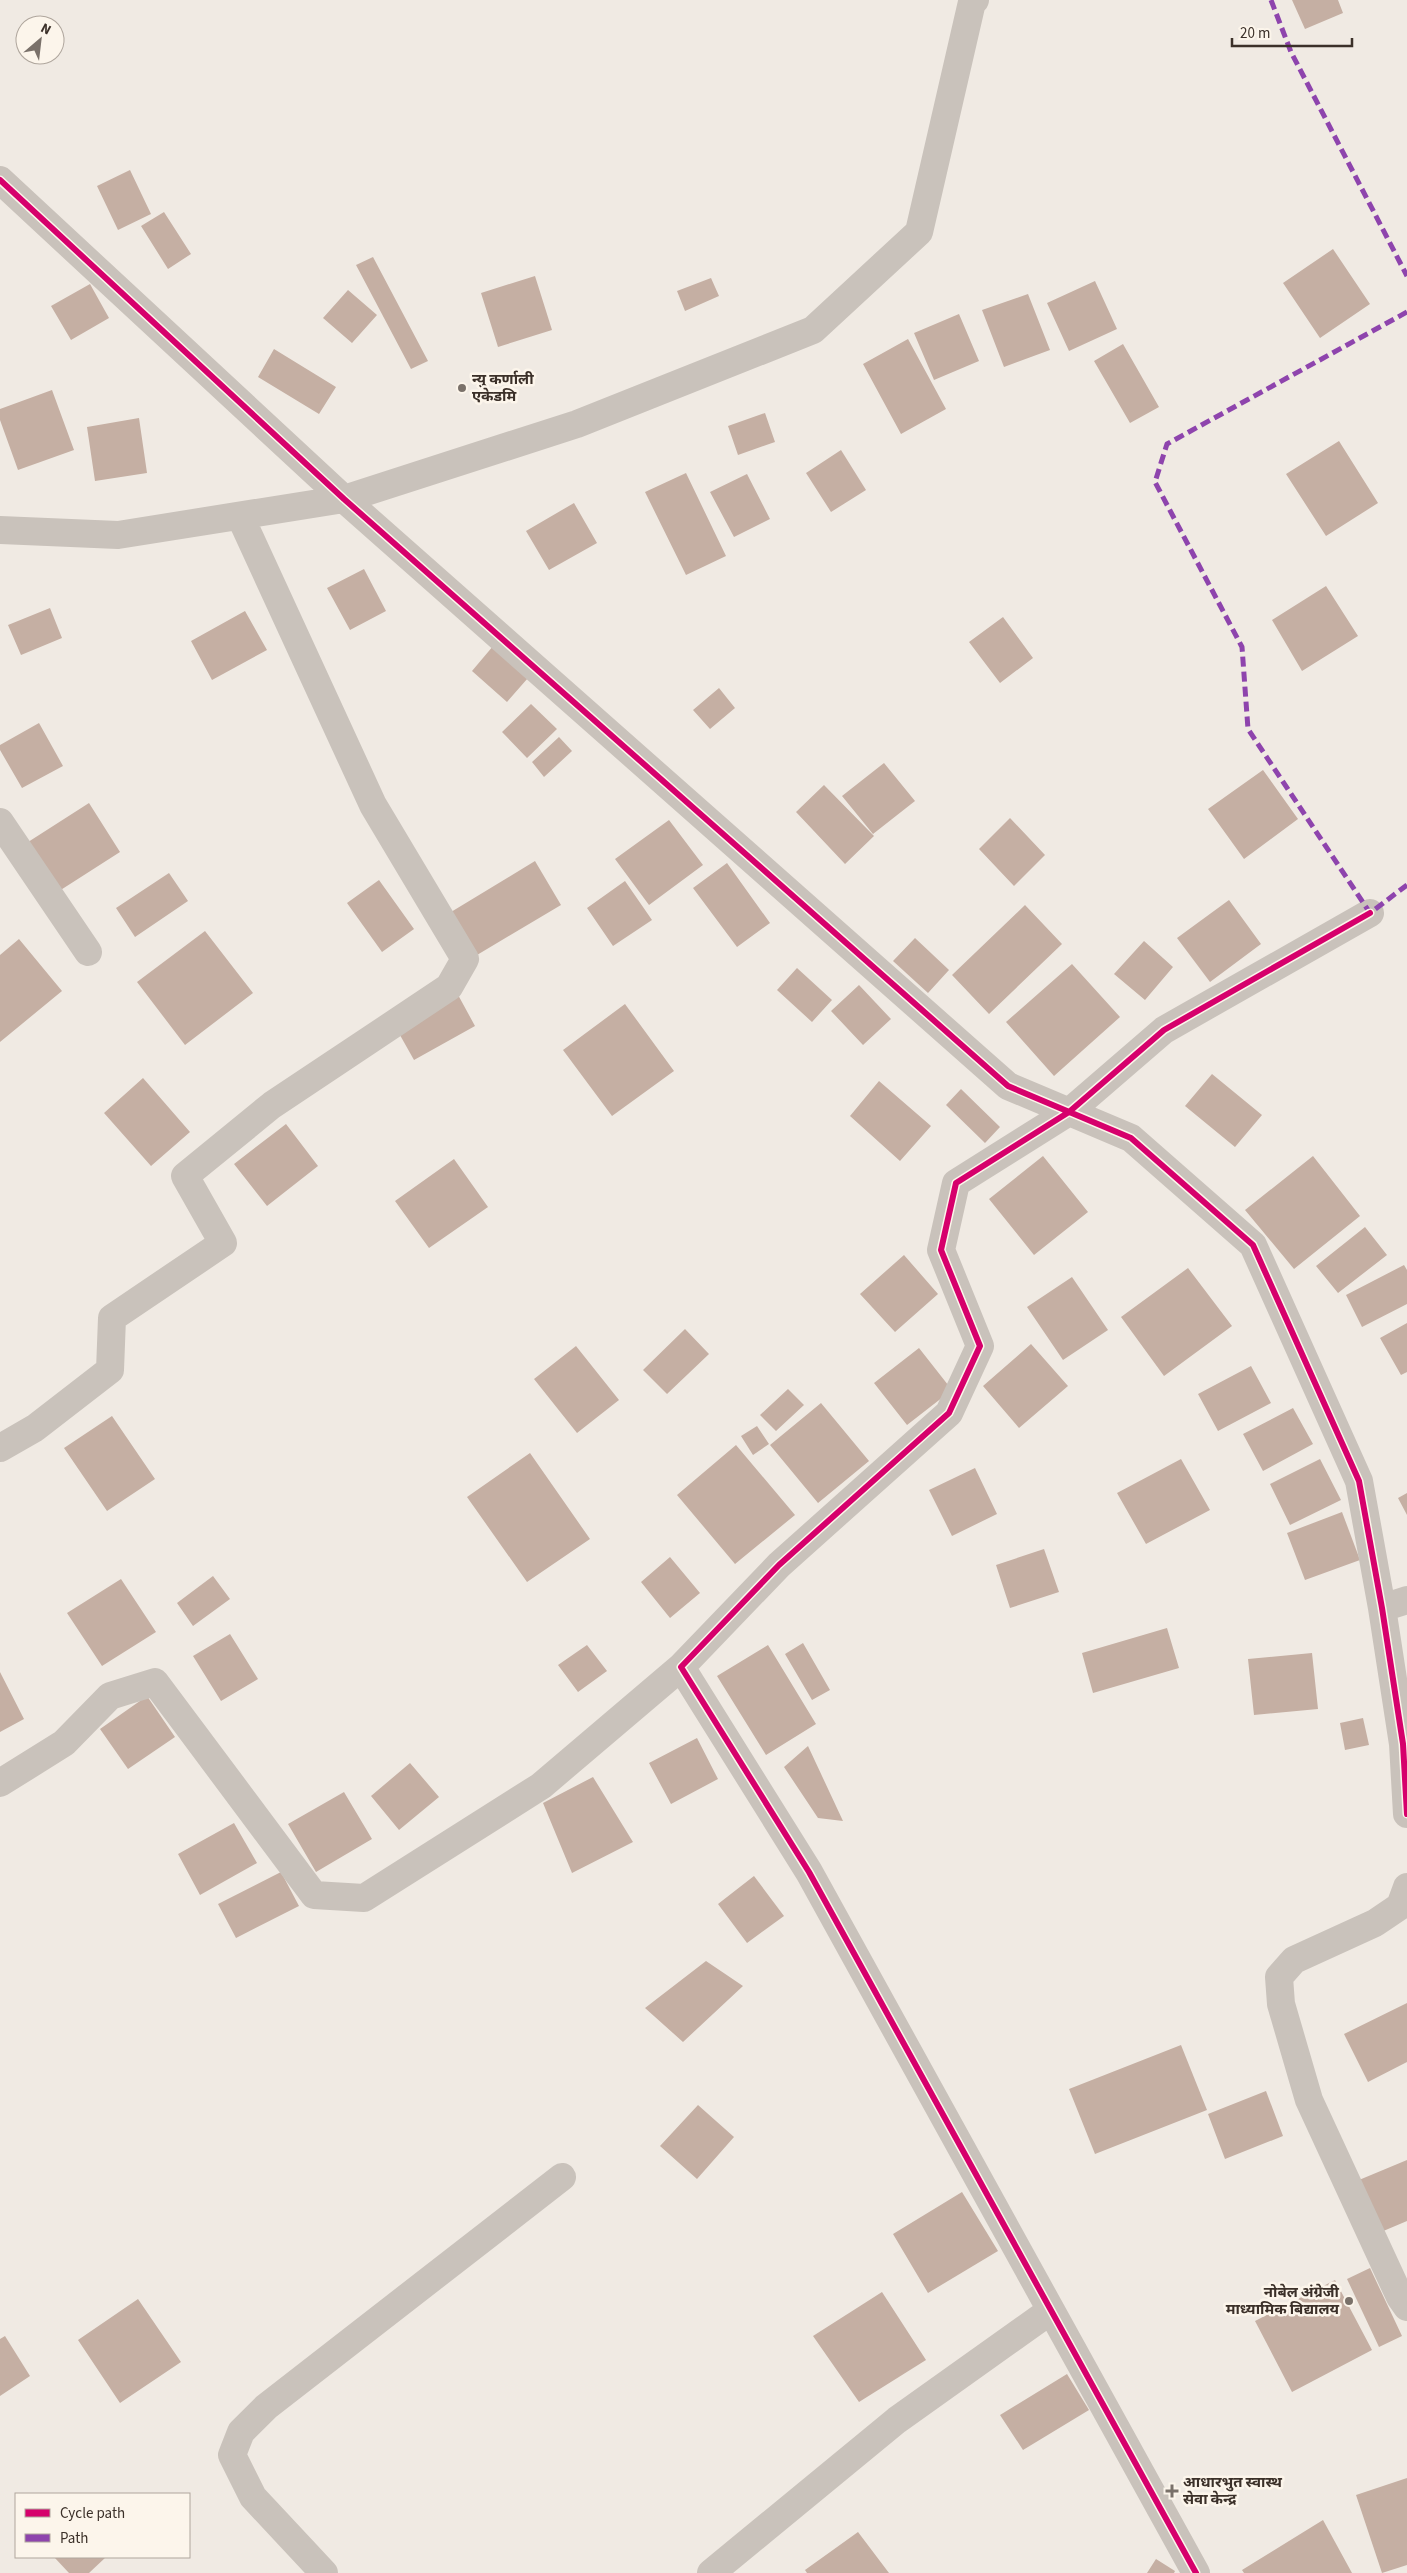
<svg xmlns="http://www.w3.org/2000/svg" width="1407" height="2573" viewBox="0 0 1407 2573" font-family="'Source Sans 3','Noto Sans Devanagari',sans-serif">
	<rect width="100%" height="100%" fill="#f0eae3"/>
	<path fill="#c5afa3" d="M1292,0H1338L1343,13L1305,29Z
		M130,170L151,214L118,230L97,186Z
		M164,212L191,254L168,269L141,226Z
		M1333,249L1370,304L1320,338L1283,283Z
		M373,257L428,361L411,369L356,265Z
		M535,276L552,330L498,347L481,293Z
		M711,278L719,296L685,311L677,291Z
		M1095,281L1117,329L1069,351L1047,303Z
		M90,284L109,318L71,340L51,306Z
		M348,290L377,315L352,343L323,318Z
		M1028,294L1050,350L1004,367L982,310Z
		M959,314L979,361L934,380L914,333Z
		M908,339L946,409L901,434L863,364Z
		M1123,344L1159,407L1130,423L1094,361Z
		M274,349L336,387L319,414L258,377Z
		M52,390L74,450L18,470L0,420V409Z
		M765,413L775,442L738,455L728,426Z
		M139,418L147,473L95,481L87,427Z
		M1339,441L1378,503L1326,536L1286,474Z
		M841,450L866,490L831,512L806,473Z
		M686,473L726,556L686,575L645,492Z
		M747,474L770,519L734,537L710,492Z
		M574,503L597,543L549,570L526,531Z
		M364,569L386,611L350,630L327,588Z
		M1326,586L1358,636L1302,671L1272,620Z
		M50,608L62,638L21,655L8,625Z
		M245,611L267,650L212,680L191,641Z
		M1003,617L1033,658L1000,683L969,642Z
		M499,639L535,670L507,702L472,671Z
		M719,688L735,708L710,729L693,710Z
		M531,704L557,729L527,758L502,732Z
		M39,723L63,766L22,788L0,750V745Z
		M559,737L572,751L544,777L532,762Z
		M884,763L915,801L873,834L842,796Z
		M1263,770L1298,819L1244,859L1208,809Z
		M824,785L874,836L845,864L796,812Z
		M89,803L120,852L56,893L25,844Z
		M1010,818L1045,855L1014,886L979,849Z
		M669,820L703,865L649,905L615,859Z
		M535,861L561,905L477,955L451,912Z
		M727,863L770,923L737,947L693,888Z
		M169,873L188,901L135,937L116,908Z
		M379,880L414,929L382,952L347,903Z
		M625,881L652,920L613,946L587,908Z
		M1229,900L1261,944L1210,982L1177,938Z
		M1025,905L1062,944L989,1014L952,975Z
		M205,931L253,993L185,1045L137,982Z
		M915,938L949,970L928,993L893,961Z
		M19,939L62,991L0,1042V955Z
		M1144,941L1173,967L1145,1000L1114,974Z
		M1072,964L1120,1017L1054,1076L1006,1022Z
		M797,968L832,1000L812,1022L777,990Z
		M859,985L891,1019L863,1045L831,1011Z
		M457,993L475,1026L414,1060L396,1028Z
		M625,1004L674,1071L612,1116L563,1050Z
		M1212,1074L1262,1115L1235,1147L1185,1106Z
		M143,1078L190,1132L151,1166L104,1113Z
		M879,1081L931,1126L900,1161L850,1116Z
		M961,1089L1000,1127L985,1143L946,1105Z
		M286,1124L318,1166L267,1206L234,1164Z
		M1043,1156L1088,1212L1034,1255L989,1199Z
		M1313,1156L1360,1216L1294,1269L1245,1210Z
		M454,1159L488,1207L429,1248L395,1201Z
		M1365,1227L1387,1255L1338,1293L1316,1266Z
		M904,1255L938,1294L895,1332L860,1294Z
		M1404,1265L1407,1270V1304L1362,1327L1346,1295Z
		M1188,1268L1232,1326L1164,1376L1121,1317Z
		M1072,1277L1108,1330L1063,1360L1027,1307Z
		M1407,1323V1372L1401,1375L1380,1338Z
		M685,1329L709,1354L667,1394L643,1370Z
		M1031,1344L1068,1386L1019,1428L983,1386Z
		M576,1346L619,1400L577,1433L534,1379Z
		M919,1348L952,1390L907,1425L874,1383Z
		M1251,1366L1271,1403L1218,1431L1198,1394Z
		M788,1389L804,1405L776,1431L760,1415Z
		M821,1403L869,1461L818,1503L770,1445Z
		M1293,1408L1313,1444L1263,1471L1243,1434Z
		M112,1416L155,1479L107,1511L64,1448Z
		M757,1426L769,1444L753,1455L741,1436Z
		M736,1445L795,1515L735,1564L677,1495Z
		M530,1453L590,1539L527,1582L467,1497Z
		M1181,1459L1210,1510L1146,1544L1117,1493Z
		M1320,1459L1341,1500L1290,1525L1270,1484Z
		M975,1468L997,1514L952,1536L929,1490Z
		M1407,1493V1515L1398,1498Z
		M1342,1512L1360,1560L1305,1580L1287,1533Z
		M1044,1549L1059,1592L1010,1608L996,1565Z
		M670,1557L700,1593L670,1618L641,1582Z
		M213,1576L230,1599L193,1626L177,1603Z
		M121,1579L156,1632L102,1666L67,1613Z
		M1167,1628L1179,1668L1093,1693L1082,1653Z
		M230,1634L258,1679L221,1701L193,1656Z
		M803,1643L830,1690L812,1700L785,1654Z
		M587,1645L607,1671L578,1692L558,1665Z
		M768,1645L816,1724L766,1755L717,1676Z
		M1312,1653L1318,1709L1254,1715L1248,1659Z
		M0,1672L24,1719L0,1732Z
		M147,1696L175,1737L128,1769L100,1729Z
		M1363,1718L1369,1745L1345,1750L1340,1723Z
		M697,1738L718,1779L671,1804L649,1763Z
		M808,1746L843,1821L818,1818L784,1767Z
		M410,1763L439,1797L399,1830L371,1796Z
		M593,1777L633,1842L572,1873L543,1803Z
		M344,1792L372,1839L316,1872L288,1824Z
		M234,1823L257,1863L200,1895L178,1854Z
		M281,1872L299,1906L236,1938L218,1904Z
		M754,1876L784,1916L747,1943L718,1904Z
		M706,1961L743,1986L683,2042L645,2008Z
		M1407,2003V2062L1368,2082L1344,2034Z
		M1181,2045L1207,2110L1095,2154L1069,2089Z
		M1266,2091L1283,2136L1225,2159L1208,2114Z
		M698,2105L734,2137L697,2179L660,2146Z
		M1407,2160V2221L1381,2232L1359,2180Z
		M962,2192L998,2251L928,2293L893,2234Z
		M1370,2268L1402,2336L1379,2347L1347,2279Z
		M1335,2280L1372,2350L1292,2392L1255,2321Z
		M882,2292L926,2360L859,2402L813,2336Z
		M138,2299L181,2362L120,2403L78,2340Z
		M5,2336L30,2376L0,2396V2339Z
		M1067,2374L1089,2410L1023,2450L1000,2415Z
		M1407,2478V2565L1382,2573L1356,2495Z
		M1323,2520L1352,2573H1244L1242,2570Z
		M858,2532L889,2573H807L805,2570Z
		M54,2557H106L89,2573H69Z
		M1156,2559L1175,2571L1174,2573H1147Z"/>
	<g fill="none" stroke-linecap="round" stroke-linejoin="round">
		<path stroke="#c9c2bb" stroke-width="28" d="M0,180L344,499L1008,1086L1131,1138L1253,1245L1359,1481L1382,1608L1403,1744L1407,1814
			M0,530L118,535L344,499L577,424L813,330L919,232L972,2L975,0
			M0,822L88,952
			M0,1448L35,1428L110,1370L112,1318L223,1243L185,1176L272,1105L449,987L465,959L373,805L240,516
			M1382,1608L1407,1600
			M0,1783L64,1743L110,1696L155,1682L314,1895L364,1898L541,1786L681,1667
			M1407,1887L1400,1906L1375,1923L1294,1960L1279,1977L1281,2004L1309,2100L1400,2297L1407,2307
			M324,2573L253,2497L232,2455L241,2432L266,2407L562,2177
			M711,2573L897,2420L1050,2311
			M1196,2573L809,1872L681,1667L779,1565L949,1413L980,1346L941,1250L956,1183L1069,1112L1164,1030L1370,913"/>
		<path stroke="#8e44ad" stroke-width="5" stroke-dasharray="10 5" stroke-linecap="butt" d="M1271,0L1291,52L1407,276
			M1407,312L1167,444L1155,482L1242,647L1248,729L1370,913L1407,885"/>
		<g stroke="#fcf5eb" stroke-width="9">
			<path id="cycleway" d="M0,180L344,499L1008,1086L1131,1138L1253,1245L1359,1481L1382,1608L1403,1744L1407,1814
				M1196,2573L809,1872L681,1667L779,1565L949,1413L980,1346L941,1250L956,1183L1069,1112L1164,1030L1370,913"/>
		</g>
		<use href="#cycleway" stroke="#d6006c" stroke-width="6"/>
	</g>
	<g fill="#7a716a" stroke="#fcf5eb" stroke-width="2">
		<circle cx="462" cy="388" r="5"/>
		<circle cx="1349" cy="2301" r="5"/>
		<path d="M1169.5 2483.5h5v5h5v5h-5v5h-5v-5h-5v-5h5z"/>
	</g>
	<g text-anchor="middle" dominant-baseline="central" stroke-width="5" stroke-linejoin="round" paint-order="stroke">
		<g font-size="15" font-weight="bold" fill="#3b3029" stroke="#fcf5eb" text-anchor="start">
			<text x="472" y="379">न्यु कर्णाली<tspan x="472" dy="17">एकेडमि</tspan></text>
			<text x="1339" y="2292" text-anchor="end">नोबेल अंग्रेजी<tspan x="1339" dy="17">माध्यामिक बिद्यालय</tspan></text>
			<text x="1183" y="2482">आधारभुत स्वास्थ<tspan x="1183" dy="17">सेवा केन्द्र</tspan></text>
		</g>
	</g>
	<rect x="15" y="2493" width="175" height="65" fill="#fcf5eb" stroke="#afa69d"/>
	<rect x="25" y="2509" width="25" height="8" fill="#d6006c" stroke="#afa69d"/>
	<text x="60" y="2518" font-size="15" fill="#3b3029">Cycle path</text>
	<rect x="25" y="2534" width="25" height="8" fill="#8e44ad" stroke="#afa69d"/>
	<text x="60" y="2543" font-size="15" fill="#3b3029">Path</text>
	<g transform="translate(40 40) rotate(28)"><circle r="24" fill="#fcf5eb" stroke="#afa69d"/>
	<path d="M0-4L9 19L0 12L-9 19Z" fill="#7a716a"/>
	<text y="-8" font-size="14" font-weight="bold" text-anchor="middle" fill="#3b3029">N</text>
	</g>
	<path d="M1232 38v8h120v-8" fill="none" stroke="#3b3029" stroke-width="2.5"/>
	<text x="1240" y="38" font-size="15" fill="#3b3029" stroke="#fcf5eb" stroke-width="4" paint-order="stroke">20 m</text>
</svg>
